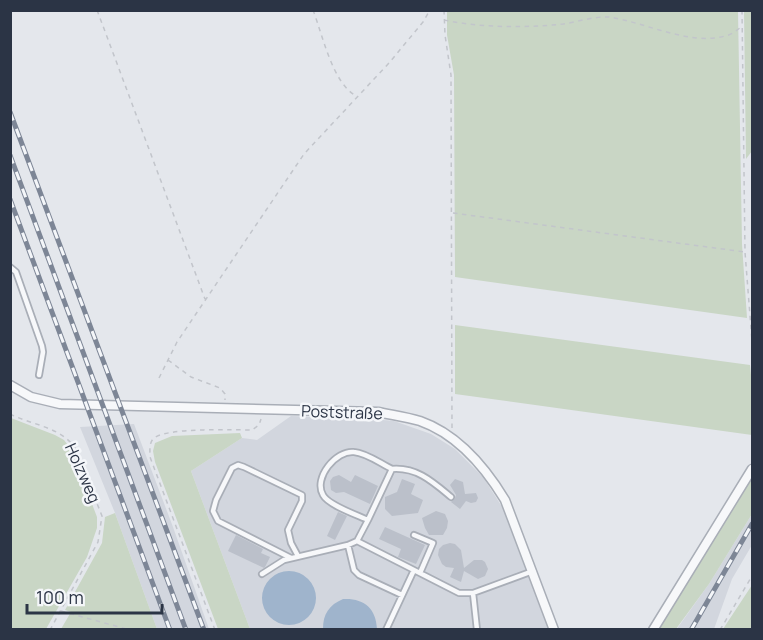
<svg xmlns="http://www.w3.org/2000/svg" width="763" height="640" viewBox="0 0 763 640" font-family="Manrope,sans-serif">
	<rect width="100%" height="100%" fill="#e4e7ec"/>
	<path fill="#d2d6de" d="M291,416L372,419L394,421L431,434L455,449L483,477L504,510L549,629H250L191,471L242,438L257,440Z
		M134,424L173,527L209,629H157L115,513L80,427Z
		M752,514V545L732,579L714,629L676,630L709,584Z"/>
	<path fill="#c9d6c5" d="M447,11H738L742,244L747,318L455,277L454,75L447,35Z
		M744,11H752V151L746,159Z
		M455,325L750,365L752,385V435L455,394Z
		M11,418L55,435L64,440L71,449L97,517V528L87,557L46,629H11Z
		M240,433L242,438L191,471L250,629H218L155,462L153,451L155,443L172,436Z
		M752,478V514L709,584L676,629H658Z
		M115,513L157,629H61L71,612L65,610L102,543L105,517Z
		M752,585V629H723Z"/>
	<path fill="#9fb4cc" d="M262 598a27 27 0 1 1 54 0a27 27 0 1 1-54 0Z
		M343,599C364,598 376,608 377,629H323C323,614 329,605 343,599Z"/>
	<path fill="#bbc0ca" d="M339,475L351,482L355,475L378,486L370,504L344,492L336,493L331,490L330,481L333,477Z
		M402,479L415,484L411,494L423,500L418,513L392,516L385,509V497L397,492Z
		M455,479L463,482L465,494L476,493L478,498L476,502L471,503L466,501L460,509L451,502L455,498L456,495L450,485Z
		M436,511L445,514L448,521L447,528L443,535H429L425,528L422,518Z
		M338,512L347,516L335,540L327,536Z
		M385,527L425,545L416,564L398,557L401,549L379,539Z
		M236,535L263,549L261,553L270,557L265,567L264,568L228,551Z
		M450,543L455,544L461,550L464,568L474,560H482L485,562L488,569L485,576L478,579L464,571L461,582L450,577L454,568L446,567L442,564L438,555L439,549L443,545Z"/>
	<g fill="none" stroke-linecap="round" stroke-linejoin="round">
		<g stroke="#a9aeb7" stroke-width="8">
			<path id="service" d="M10,267L16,272L42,346L43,352L39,375
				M392,469C417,467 433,482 451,497
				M414,535L433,543L420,573
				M357,541L368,520C357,515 328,505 323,495C313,478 336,450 354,452C367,453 381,464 392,469L368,520
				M348,545L354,570L359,575L402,595
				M291,558L218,521L213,511L216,500L232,468L238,465L244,467L302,495V501L288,530L291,543L298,556
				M262,574L284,560L348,545L357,541L459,593H473L533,571
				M473,593L477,630
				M386,630L414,570"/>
		</g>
		<g stroke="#a9aeb7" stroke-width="11">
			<path id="minor" d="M10,385L31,397L60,404L378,412C392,415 406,417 420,421C457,434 485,467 505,500L554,630
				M653,630L752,469"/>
		</g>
		<path stroke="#c2c5cb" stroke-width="1.5" stroke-dasharray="4.5 4.5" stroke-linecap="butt" d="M97,10L205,299
			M313,10C323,36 332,82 356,96
			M444,10L445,35L451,75L452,428
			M742,10L745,252L752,341
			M444,20C483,28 524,28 563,24C577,22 595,16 609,17C644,22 690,46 725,36C731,35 736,31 741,27
			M453,213L745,252
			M168,360L191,377L220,388L225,394V400
			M159,378L177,342L304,154L389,63L423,22L430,10
			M10,414C32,425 61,427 75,448L102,516L98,542L50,630
			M61,611L130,630
			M215,630L150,457C150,450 149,444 153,439C164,427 234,430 252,430L259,425L261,419
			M720,630L752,576"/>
		<use href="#service" stroke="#f7f8fa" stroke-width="4.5"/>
		<use href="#minor" stroke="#f7f8fa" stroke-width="8"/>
		<g stroke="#7d8696" stroke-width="5">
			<path id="rail" d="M10,112L204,630
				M10,155L186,630
				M10,199L170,630
				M691,630L752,524"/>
		</g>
		<use href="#rail" stroke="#f4f6f9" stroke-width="3" stroke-dasharray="9" stroke-linecap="butt"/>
	</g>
	<g text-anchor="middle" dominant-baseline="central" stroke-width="5" stroke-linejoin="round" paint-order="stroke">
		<g font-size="16" fill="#2b3445" stroke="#f4f6f9">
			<text transform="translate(342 412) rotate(2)">Poststraße</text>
			<text transform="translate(83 473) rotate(66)">Holzweg</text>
		</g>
	</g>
	<rect width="763" height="640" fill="none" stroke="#2b3445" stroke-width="24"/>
	<path d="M27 604v9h135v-9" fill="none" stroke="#2b3445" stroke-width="3"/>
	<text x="36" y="604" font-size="18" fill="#2b3445" stroke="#f4f6f9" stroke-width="4.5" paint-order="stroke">100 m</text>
</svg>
